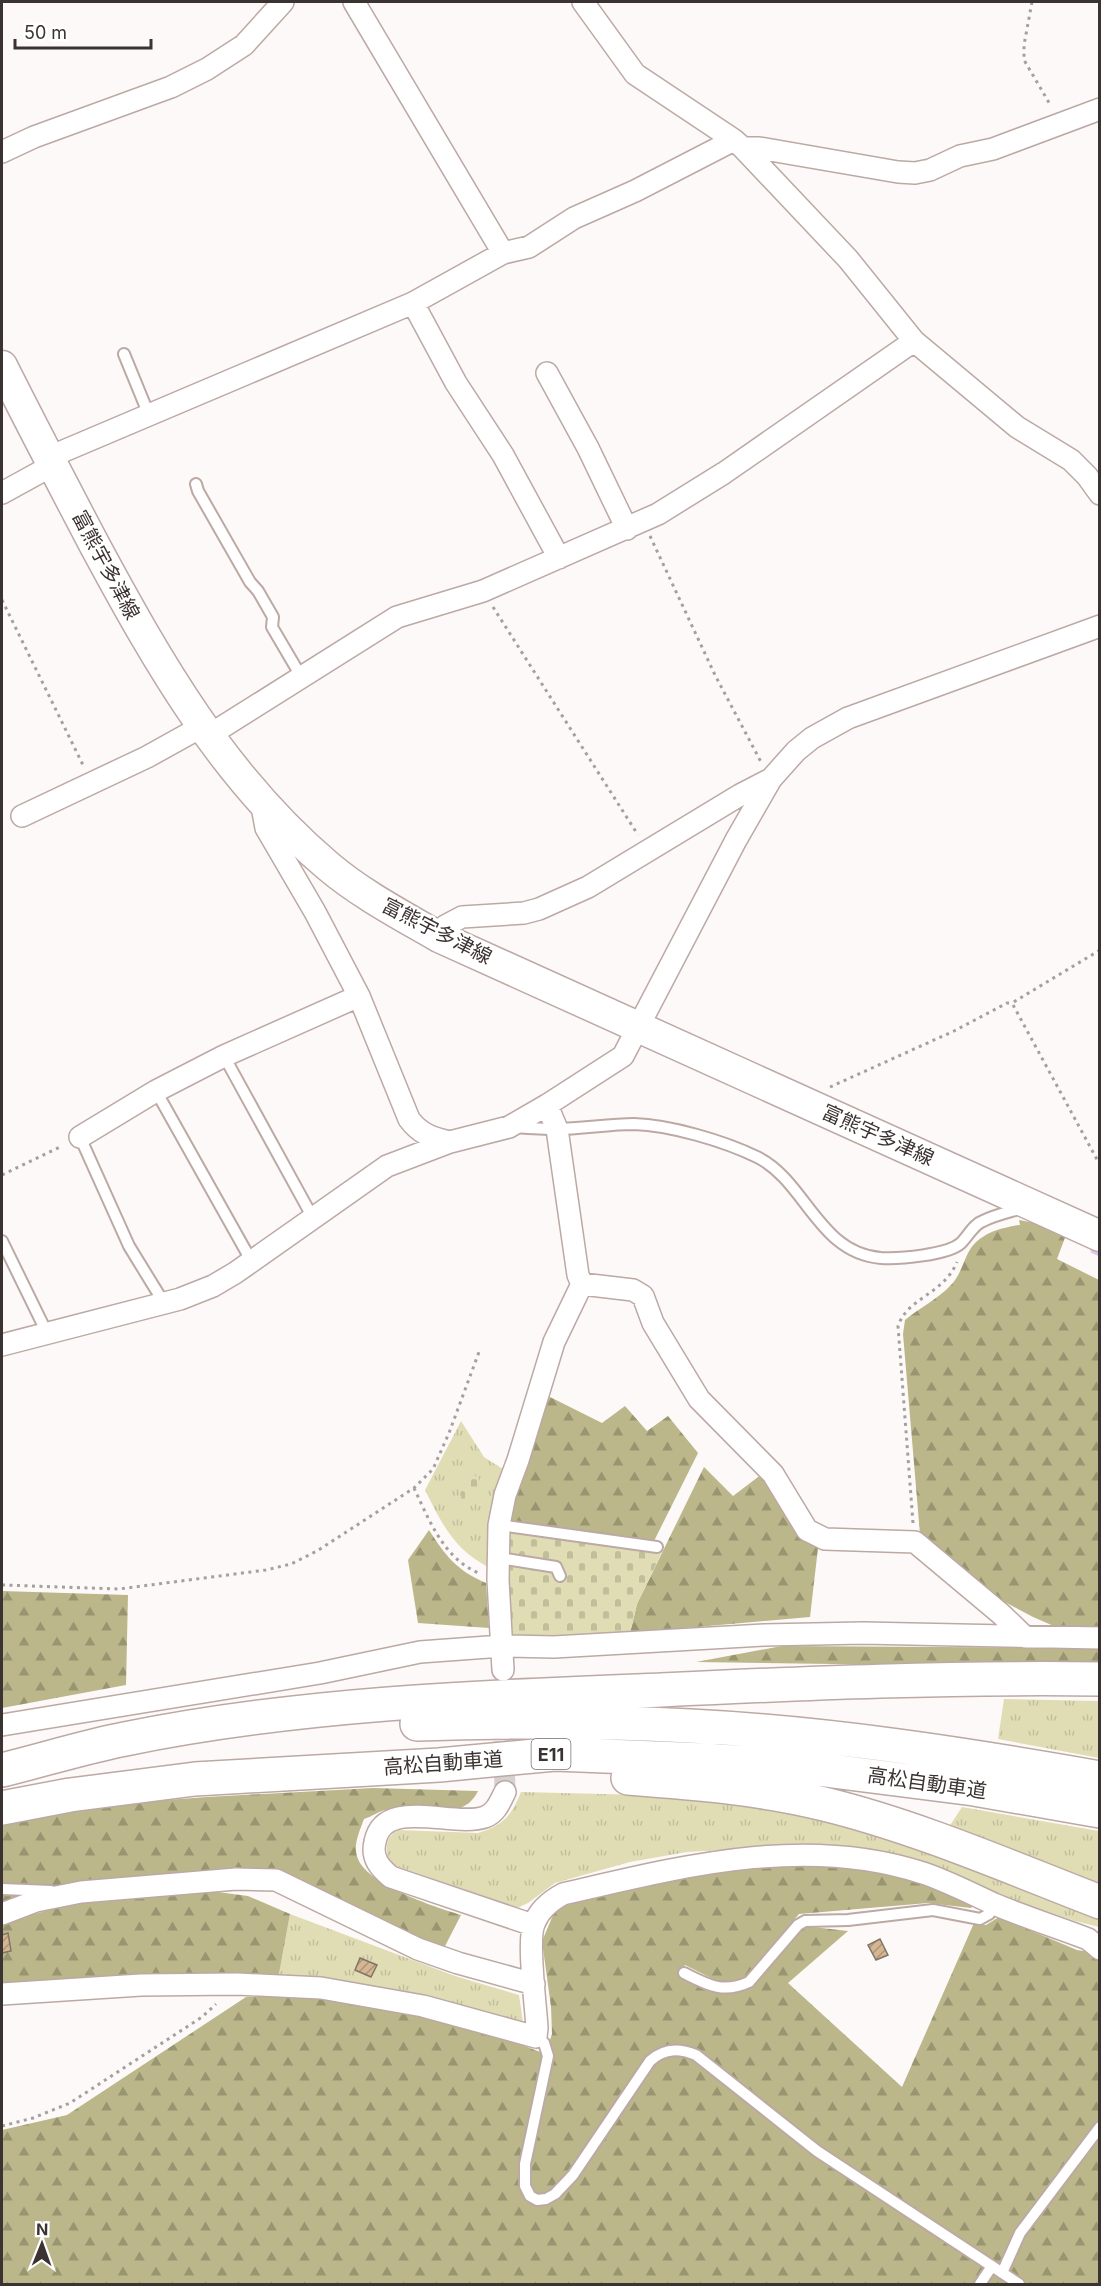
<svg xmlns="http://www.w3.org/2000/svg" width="1101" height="2286" viewBox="0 0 1101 2286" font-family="Inter,'Noto Sans JP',sans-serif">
	<defs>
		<pattern id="grass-tufts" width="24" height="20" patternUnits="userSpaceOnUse" patternTransform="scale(1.5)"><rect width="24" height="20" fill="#e0ddb5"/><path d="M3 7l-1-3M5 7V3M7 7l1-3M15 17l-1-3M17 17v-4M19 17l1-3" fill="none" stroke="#c1be9c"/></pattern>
		<pattern id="forest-firs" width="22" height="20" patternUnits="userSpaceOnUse" patternTransform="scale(1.5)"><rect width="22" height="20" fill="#bbb78a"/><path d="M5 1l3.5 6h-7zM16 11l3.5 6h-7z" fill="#999571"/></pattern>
		<pattern id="cemetery-stones" width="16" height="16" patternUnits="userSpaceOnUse" patternTransform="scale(1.5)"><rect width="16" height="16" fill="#e0ddb5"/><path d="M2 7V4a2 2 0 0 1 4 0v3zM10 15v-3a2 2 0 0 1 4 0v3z" fill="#c1be9c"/></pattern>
		<pattern id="building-hatch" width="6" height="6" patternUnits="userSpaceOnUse" patternTransform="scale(1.5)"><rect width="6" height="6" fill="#d6b592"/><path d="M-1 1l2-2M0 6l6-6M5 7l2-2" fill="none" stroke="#af9478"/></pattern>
	</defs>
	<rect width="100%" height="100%" fill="#fdf9f8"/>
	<path fill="url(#grass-tufts)" d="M461,1421L484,1457L506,1471L490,1568C454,1550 442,1524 425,1490Z
		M1004,1699L1099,1701V1758L998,1739Z
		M521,1792L685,1796L851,1823L1099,1916V1927L1075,1921L874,1851L850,1846L802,1845L687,1852L630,1862L555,1883L528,1903L513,1910L486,1902L485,1897L396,1866L388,1858C385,1846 387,1835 399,1830L478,1833C504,1825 511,1816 521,1792Z
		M962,1807L1099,1831V1885L947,1830Z
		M290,1914L455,1976L519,1995L524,2029L489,2012L326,1979L279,1974Z"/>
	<path fill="url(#forest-firs)" d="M1019,1220L1035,1223L1066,1235L1057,1259L1099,1280V1628L1063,1630L1033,1617L982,1590L920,1534L903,1334L905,1320C919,1308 938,1299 950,1286C960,1276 962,1265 968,1253C978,1234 999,1228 1020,1225Z
		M548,1396L602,1423L625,1406L647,1431L668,1416L698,1453L653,1543L508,1522Z
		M704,1467L733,1496L762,1474L802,1535L818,1548L810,1617L630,1633L637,1604Z
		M429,1530C446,1556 456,1570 486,1583L489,1628L418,1623L408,1560Z
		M2,1591L128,1595L126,1685L2,1708Z
		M782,1646L1100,1648L1099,1665L975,1666L696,1662Z
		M373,1788L478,1791C462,1825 415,1805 386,1810C379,1811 371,1817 364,1819C360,1830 353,1845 357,1856C364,1884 435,1907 461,1915L443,1950L252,1871L223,1869L99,1884L2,1904V1823L74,1807L207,1797Z
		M800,1863L836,1865L902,1876L975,1904L971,1908L928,1903L799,1914L745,1978L729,1983L717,1981L685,1965L680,1973L734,1992L804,1926L848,1931L788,1983L902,2087L974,1923L986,1925L999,1917L1077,1950L1091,1952L1099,1959V2284H2V2130L67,2115L246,1997H328L417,2011L497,2035L545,2054L552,2034L551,2007L542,1941L554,1913L570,1902L631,1886L741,1868Z
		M210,1891L248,1896L290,1914L279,1974L143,1975L2,1983V1923L89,1899Z"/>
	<path fill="url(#cemetery-stones)" d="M462,1475L479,1476L478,1502L461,1501Z
		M509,1532L662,1552L637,1604L630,1633L557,1637L513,1636L506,1560Z"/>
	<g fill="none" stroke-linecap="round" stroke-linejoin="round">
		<path stroke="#e6c4e8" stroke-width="5" d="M1093,1251L1100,1254"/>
	</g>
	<path fill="url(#building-hatch)" stroke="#7f7467" stroke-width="1.5" d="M8,1933L11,1951L2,1953V1935Z
		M880,1939L888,1955L876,1960L868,1945Z
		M360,1958L377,1965L371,1977L355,1970Z"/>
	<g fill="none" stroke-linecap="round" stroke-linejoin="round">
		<path stroke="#d6d1d0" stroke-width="21" stroke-dasharray="21 10" stroke-linecap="butt" d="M503,1710L505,1792"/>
		<g stroke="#bca9a4" stroke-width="14">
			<path id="lane" d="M124,354L149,415
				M196,484L198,491L250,582L258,591L273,617L272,627L302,678
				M224,1056L313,1218
				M156,1091L252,1262
				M515,1127C529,1128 543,1129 556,1129C582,1129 608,1124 634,1124C670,1125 724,1141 757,1157C806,1181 818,1253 881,1258C899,1259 948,1255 961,1243C968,1236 974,1224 983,1221C995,1215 1009,1212 1022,1208
				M80,1137L129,1246L164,1303
				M2,1241L47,1333
				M499,1525L657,1547
				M499,1558L556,1567L560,1576
				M2,1889L51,1891
				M684,1973C708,1985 723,1994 749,1982L798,1925L805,1921L848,1920L933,1910L980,1919L989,1914L994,1904
				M536,2037L544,2043L548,2056L525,2164V2186L530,2196L537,2200L546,2199L555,2194L573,2175L650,2061C664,2048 679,2048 696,2055L817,2151L1019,2284
				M1002,2273L1020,2233L1100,2127
				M980,2284L992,2266"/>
		</g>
		<g stroke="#bca9a4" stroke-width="24">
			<path id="street" d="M354,2L503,253
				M583,2L635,74L734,140L743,148L848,259L914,341L1017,427L1071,460L1087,476L1100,494
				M743,148H759L898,172L915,173L930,170L960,156L993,149L1100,109
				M2,152L34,137L171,87L207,69L244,45L283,2
				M413,303L456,383L503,455L559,558
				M547,373L588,448L627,529
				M50,459L59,453L413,303L503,253L529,247L574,218L635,191L734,140
				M2,493L53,465
				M208,736L397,617L483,591L658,514L724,473L914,341
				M261,801L266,828L315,912L359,996L409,1119C420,1134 432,1138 450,1142
				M22,816L147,757L201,727
				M439,937L445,926L462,917L524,913L539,909L588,887L740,795L771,779
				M80,1137L156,1091L224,1056L359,996
				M582,1284L633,1290L643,1296L653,1323L699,1399L773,1474L807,1530L825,1539L915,1542L1001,1614L1025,1637
				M2,1345L180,1299L213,1286L235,1273L387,1166L450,1142L509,1127L547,1105L623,1056L736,840L771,779L796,751L812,738L848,718L1100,626
				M503,1670L498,1580L499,1525L505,1495L518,1460L554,1342L582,1284L578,1275L557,1129L547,1105
				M2,1725L320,1673L420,1652L502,1646L554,1647L764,1635L863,1633L1100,1638
				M505,1792C500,1802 496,1813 485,1817C453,1828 384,1796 375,1842C371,1858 380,1868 391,1877L533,1925
				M2,1914L36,1901L81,1892L236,1879L276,1880L418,1949L458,1963L534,1984
				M2,1994L141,1985L237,1984L321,1988L423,2006L536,2037L537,2028C536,2007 527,1941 534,1924C539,1910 550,1901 563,1894C680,1867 804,1834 923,1873C947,1881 970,1893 994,1904C1025,1917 1057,1927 1088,1939L1100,1949"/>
		</g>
		<g stroke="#bca9a4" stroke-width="33">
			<path id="secondary" d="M2,366C32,426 63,485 94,544C158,663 223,777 328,866C361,894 401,915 439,937L1100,1236"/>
		</g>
		<g stroke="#bca9a4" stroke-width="36">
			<path id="highway" d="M417,1724C506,1721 601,1721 690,1726C827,1733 964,1754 1100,1778
				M2,1770C43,1760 84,1747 125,1739C301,1703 482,1697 661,1690C807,1683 953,1677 1100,1679
				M628,1778C694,1783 760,1788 824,1804C918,1827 1009,1867 1100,1902
				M2,1808L70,1795L195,1779L439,1765L555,1754L705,1760L793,1766L974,1789L1100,1811"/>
		</g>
		<path stroke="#a59f9e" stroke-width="3" stroke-dasharray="3 4.5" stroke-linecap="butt" d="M1032,2L1024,45V60L1051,106
			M650,536L715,675L761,762
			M2,600L83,765
			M493,607L638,835
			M1100,950L1012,1003L1100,1165
			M830,1087L954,1031L1007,1003H1012
			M2,1175L62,1146
			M414,1488C429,1520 444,1559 479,1573
			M913,1523L898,1326C908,1297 943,1295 957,1262
			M2,1585L119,1589L266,1570L291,1564L317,1551L414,1488L433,1469L449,1433L479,1352
			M2,2126L33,2118L70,2103L202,2017L216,2004"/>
		<use href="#lane" stroke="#fff" stroke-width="10"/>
		<use href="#street" stroke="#fff" stroke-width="21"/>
		<use href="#secondary" stroke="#fff" stroke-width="30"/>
		<use href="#highway" stroke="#fff" stroke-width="33"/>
	</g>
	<g text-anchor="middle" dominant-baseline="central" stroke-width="5" stroke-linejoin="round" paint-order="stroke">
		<rect fill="#fff" stroke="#76706f" stroke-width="1.5" x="531.5" y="1739" width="39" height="30" rx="4.5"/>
		<g font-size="18" font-weight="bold" fill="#3b3331">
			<text x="551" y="1754">E11</text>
		</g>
		<g font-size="20" fill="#3b3331" stroke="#fff">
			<text transform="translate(106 565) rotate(62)">富熊宇多津線</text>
			<text transform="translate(437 931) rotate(27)">富熊宇多津線</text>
			<text transform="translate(878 1135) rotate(24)">富熊宇多津線</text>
			<text transform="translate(443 1763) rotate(-4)">高松自動車道</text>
			<text transform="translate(927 1783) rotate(8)">高松自動車道</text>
		</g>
	</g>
	<rect width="1101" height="2286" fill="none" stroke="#3b3331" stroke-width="6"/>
	<g transform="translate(42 2244) rotate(1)" stroke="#ffffff" stroke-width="4.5" paint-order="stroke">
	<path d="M0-4.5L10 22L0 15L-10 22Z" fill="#3b3331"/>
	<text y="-9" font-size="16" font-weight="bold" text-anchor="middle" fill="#3b3331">N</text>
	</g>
	<path d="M15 39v9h136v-9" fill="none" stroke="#3b3331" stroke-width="3"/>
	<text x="24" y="39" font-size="18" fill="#3b3331" stroke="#ffffff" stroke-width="4.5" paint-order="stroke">50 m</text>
</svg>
